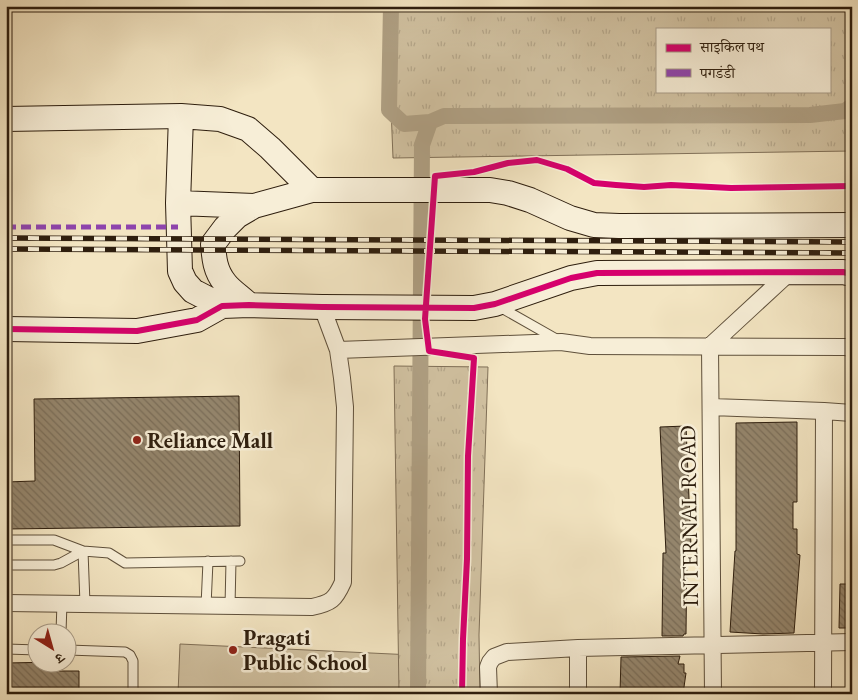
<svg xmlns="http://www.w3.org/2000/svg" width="858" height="700" viewBox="0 0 858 700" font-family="'EB Garamond','Noto Serif Devanagari',serif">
	<defs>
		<pattern id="park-tufts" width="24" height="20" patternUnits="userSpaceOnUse" patternTransform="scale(1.25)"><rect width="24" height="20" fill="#d2c3a3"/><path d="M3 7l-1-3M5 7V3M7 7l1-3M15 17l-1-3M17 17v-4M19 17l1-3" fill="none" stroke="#b5a78b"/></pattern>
		<pattern id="building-back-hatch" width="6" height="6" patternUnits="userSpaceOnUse" patternTransform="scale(1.25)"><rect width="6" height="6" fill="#94856c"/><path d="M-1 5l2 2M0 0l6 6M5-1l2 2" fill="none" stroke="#796c57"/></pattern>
	</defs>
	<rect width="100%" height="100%" fill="#f3e5c2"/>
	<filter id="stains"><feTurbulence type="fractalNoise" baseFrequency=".004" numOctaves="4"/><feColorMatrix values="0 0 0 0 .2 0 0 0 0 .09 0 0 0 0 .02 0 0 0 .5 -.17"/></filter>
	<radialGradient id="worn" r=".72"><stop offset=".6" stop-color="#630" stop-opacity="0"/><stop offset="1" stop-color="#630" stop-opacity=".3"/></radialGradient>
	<path fill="#d2c3a3" stroke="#807058" d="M180,644L413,655L411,694H178Z"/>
	<path fill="url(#park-tufts)" stroke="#807058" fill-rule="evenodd" d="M387,6H852V151L393,158ZM657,29H829V91H657Z
		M394,366L488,367L479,635L480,694H399Z"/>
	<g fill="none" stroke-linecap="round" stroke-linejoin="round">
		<path stroke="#b0a185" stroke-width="16" d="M391,6L389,110L404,124L430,122
			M418,694L422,145L430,122L444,116H457L810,115L845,111L852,106"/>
	</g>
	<path fill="url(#building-back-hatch)" stroke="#2e1e0e" d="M239,396L240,526L6,529V482L35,481L34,399Z
		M797,422V502H793V529H797V554L800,555L794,633L763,634L730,632L735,551H736V423Z
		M686,426L691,546H687L686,634H684L683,636H662L663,553H666L660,427Z
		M840,584H852V628H839Z
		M680,656L678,664H684V673H686L683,694H620L621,657Z
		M59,662V671H79V694H6V663Z"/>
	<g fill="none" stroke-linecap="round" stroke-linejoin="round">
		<g stroke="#5f503b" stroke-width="11">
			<path id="lane" d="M498,306L558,340
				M6,540H54L83,551L109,553L125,563L240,561
				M83,551L85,604
				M6,565H54L61,563L83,551
				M206,606L208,561
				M230,606L231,561
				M61,632L62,603
				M6,649L38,650
				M68,650L125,652L130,655L133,661V694"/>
		</g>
		<g stroke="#5f503b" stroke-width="18">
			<path id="street" d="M338,350L561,342L590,346L845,347L852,348
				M711,407L824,411L852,413
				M6,603L312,607C331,603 335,600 343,582L345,407L342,378L338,350L322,307
				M489,694L488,667L490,662L494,657L507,652L578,648L852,642
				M578,694V648
				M713,694L710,346L789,273
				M823,694L824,411"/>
		</g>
		<g stroke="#2e1e0e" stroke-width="26">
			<path id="secondary" d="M181,116L178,203L180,271L185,282L193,291L222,306
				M6,119L181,116L220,119L248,129L270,148L312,190
				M178,203L254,206
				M249,305C242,298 230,290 225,283C215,271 214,258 213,244L225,228L237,216L254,206L312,190H490L508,193L530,200L570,218L594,225L619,226L852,225
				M6,329L137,331L197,320L222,306L249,305L322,307L474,308L495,304L571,278L597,273L843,272L852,274"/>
		</g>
		<use href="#lane" stroke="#f7eed7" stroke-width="9"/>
		<use href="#street" stroke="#f7eed7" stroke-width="16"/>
		<use href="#secondary" stroke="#f7eed7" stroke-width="24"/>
		<g stroke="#2e1e0e" stroke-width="5.5">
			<path id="rail" d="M6,238L852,242
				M6,249L852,253"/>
		</g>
		<use href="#rail" stroke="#f7eed7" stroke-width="4" stroke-dasharray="11" stroke-linecap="butt"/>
		<path stroke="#8e44ad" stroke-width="5" stroke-dasharray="10 5" stroke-linecap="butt" d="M6,227H178"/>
		<g stroke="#f7eed7" stroke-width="9">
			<path id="cycleway" d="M6,329L137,331L197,320L222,306L249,305L322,307L474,308L495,304L571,278L597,273L843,272L852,274
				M462,694L463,639L467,559L468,456L474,358L429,351L425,319L435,176L474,172L508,163L537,160L567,169L594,183L616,185L644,187L671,185L731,188L852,186"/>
		</g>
		<use href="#cycleway" stroke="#d6006c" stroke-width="6"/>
	</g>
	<g fill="#8f2418" stroke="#f7eed7" stroke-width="2">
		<circle cx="137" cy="440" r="5"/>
		<circle cx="233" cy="650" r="5"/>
	</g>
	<g text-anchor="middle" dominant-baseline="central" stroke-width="5" stroke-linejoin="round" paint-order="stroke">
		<g font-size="22" font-weight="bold" fill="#2e1e0e" stroke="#f7eed7" text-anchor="start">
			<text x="147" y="440">Reliance Mall</text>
			<text x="243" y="637">Pragati<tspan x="243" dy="25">Public School</tspan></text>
		</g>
		<g font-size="22" fill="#2e1e0e" stroke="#f7eed7">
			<text transform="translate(689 516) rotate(-91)">INTERNAL ROAD</text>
		</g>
	</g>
	<rect width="858" height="700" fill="none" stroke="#f3e5c2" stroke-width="25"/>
	<rect x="8" y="8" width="843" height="685" fill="none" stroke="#2e1e0e" stroke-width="2.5"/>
	<rect x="12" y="12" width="833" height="675" fill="none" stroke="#2e1e0e"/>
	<rect x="656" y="28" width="175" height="65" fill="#f7eed7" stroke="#a79b87"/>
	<rect x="666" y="44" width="25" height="8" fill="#d6006c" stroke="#a79b87"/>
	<text x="700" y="52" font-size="15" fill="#2e1e0e">साइकिल पथ</text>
	<rect x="666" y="69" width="25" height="8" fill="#8e44ad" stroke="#a79b87"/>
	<text x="700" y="78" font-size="15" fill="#2e1e0e">पगडंडी</text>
	<g transform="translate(52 648) rotate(143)"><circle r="24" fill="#f7eed7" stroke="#a79b87"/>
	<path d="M0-4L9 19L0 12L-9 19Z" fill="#8f2418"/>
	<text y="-8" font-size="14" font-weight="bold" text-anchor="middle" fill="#2e1e0e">उ</text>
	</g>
	<rect width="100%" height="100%" filter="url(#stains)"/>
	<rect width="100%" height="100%" fill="url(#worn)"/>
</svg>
